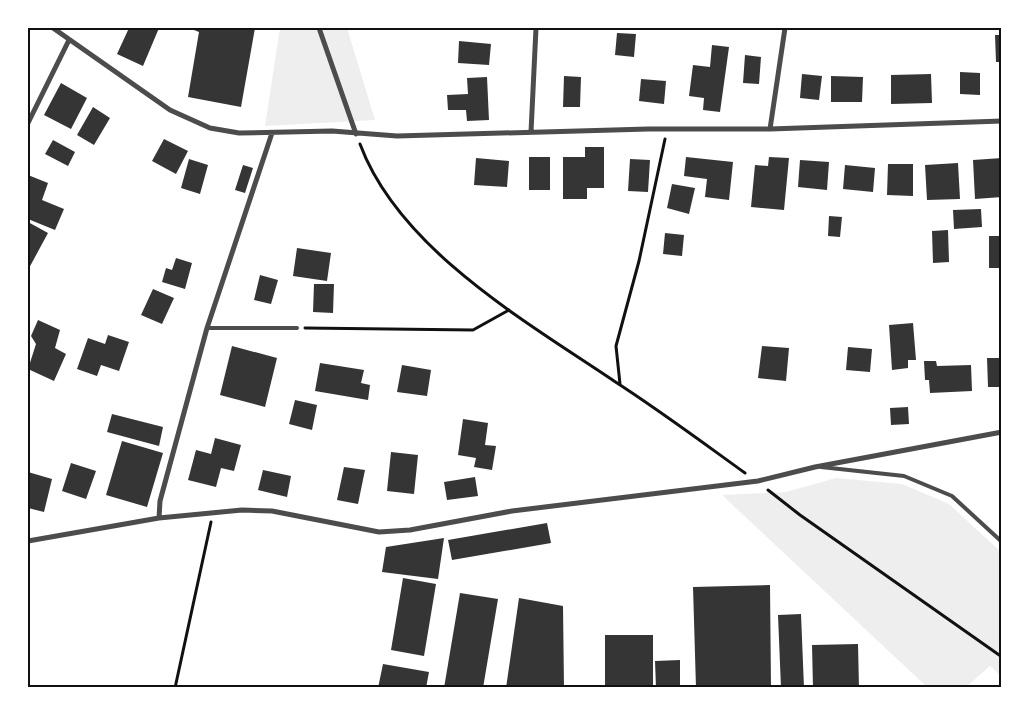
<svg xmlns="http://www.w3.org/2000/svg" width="1029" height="715" viewBox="0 0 1029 715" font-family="'Sofia Sans Condensed',sans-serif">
	<rect width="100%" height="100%" fill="#fff"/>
	<path fill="#eee" d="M280,28H347L375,120L265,126Z
		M836,478L902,484L949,504L1001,552V676L990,666L966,687H927L722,495L786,492Z"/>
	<path fill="#353535" d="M129,28H159L143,66L117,54Z
		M189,28H255L241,107L188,97L199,32Z
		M617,33L636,34L634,57L615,55Z
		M995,35H1002V62H996Z
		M459,41L491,44L489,65L458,63Z
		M712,45L729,47L720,112L703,110L704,98L689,96L693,65L710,67Z
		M745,55L761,57L759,84L743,83Z
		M960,72L980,73V95L960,94Z
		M802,74L822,76L819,100L800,98Z
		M931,74L932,103L891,104V75Z
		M564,76L581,77L580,107H563Z
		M831,76L863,77L862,102H831Z
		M487,77L489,120L467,121L466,110H448L447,95L468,94L467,78Z
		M641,79L666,81L664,104L639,101Z
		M61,83L87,98L71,129L44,115Z
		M93,107L110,118L94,145L77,135Z
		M164,139L188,151L176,174L152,161Z
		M53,140L75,152L68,166L45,154Z
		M585,147H604V188H587V199H563V157H585Z
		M529,157H550V190H529Z
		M686,157L733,162L729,200L705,197L707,179L684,176Z
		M769,157L789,158L784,210L751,207L755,165L768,166Z
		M476,158L509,161L507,187L474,185Z
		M1002,158V197L975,199L973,160Z
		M189,159L208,165L200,194L181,188Z
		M630,159L650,160L648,192L628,191Z
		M800,160L829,162L827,190L798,187Z
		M958,163L960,199L927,200L925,165Z
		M888,164H913V196L887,195Z
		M243,165L253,168L245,193L235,190Z
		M845,165L875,168L873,192L843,189Z
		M28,175L48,183L42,200L64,209L55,230L28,219Z
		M672,184L695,188L689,214L667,208Z
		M981,209L982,227L954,229L953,210Z
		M829,216L842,217L840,237L828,236Z
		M28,222L48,233L28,270Z
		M948,230L949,262L933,263L932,231Z
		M665,233L684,235L682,256L663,254Z
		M989,236H1002V268H989Z
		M297,248L331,253L327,281L293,276Z
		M176,258L192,263L185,289L162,282L166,268L172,270Z
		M260,275L278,280L271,304L254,300Z
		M314,284H334L333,313L313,312Z
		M153,289L174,298L162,324L141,315Z
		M38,320L60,330L55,348L66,354L54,381L28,369L36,344L31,336Z
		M913,323L916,360H908V368L892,370L889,325Z
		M108,335L129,342L119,371L101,365L97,376L77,369L88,338L105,344Z
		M232,346L277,358L265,407L220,395Z
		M762,346L789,348L786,381L758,378Z
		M848,347L872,349L870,372L846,370Z
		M987,358H1002V387H988Z
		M924,361H936L937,366L971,365L972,391L930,393L929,380H925Z
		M320,363L364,370L361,383L370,385L368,400L315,391Z
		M402,365L431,370L427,396L397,392Z
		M295,400L317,405L312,430L289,424Z
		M908,407L909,424L891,425L890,408Z
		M112,414L163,427L159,446L107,432Z
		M463,419L488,423L485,445L496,446L492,470L474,467L476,458L458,455Z
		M215,438L241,445L234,471L221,468L216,487L188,480L196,450L211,454Z
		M122,441L163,453L147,507L106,495Z
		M391,452L418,455L414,494L387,491Z
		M71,463L96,471L86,499L62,491Z
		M344,467L365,470L358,504L337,500Z
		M263,470L291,476L287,497L258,490Z
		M28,472L52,479L44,512L28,508Z
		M475,477L478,496L447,500L444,482Z
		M547,523L551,543L452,560L448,540Z
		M444,538L438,579L382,572L386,547Z
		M403,578L436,584L424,656L391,650Z
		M770,585L771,688H696L693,587Z
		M460,593L498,599L483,688H444Z
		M519,598L563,606L564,688H506Z
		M801,614L804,688H781L778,615Z
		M605,635H653V688H605Z
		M858,644L859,688H813L812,645Z
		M680,660V688H656L655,661Z
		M383,664L429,672L426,688H378Z"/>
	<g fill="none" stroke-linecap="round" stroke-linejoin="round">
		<path stroke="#111" stroke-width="3" d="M360,144C399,249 525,321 614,381C659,410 702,442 745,473
			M305,328L473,330L509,310
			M620,384L616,346L639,261L665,139
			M768,490L800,515L1002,657
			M175,688L211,522"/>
		<path stroke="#4c4c4c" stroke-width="4" d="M207,328H297
			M821,467L904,476L952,496L1002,542"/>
		<path stroke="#4c4c4c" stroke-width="5" d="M53,28L170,110L210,128L239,133L332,131L397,136L648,129H770L1002,121
			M319,28L356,134
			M28,123L69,40
			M770,129L785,28
			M531,132L536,28
			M159,518L160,501L207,328L272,133
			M28,541L159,518L242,510L272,511L379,532L410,530L512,511L758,481L815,467L1002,432"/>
	</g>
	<rect width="1029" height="715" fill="none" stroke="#ffffff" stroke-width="58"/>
	<rect x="29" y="29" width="971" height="657" fill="none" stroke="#111" stroke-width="2"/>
</svg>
